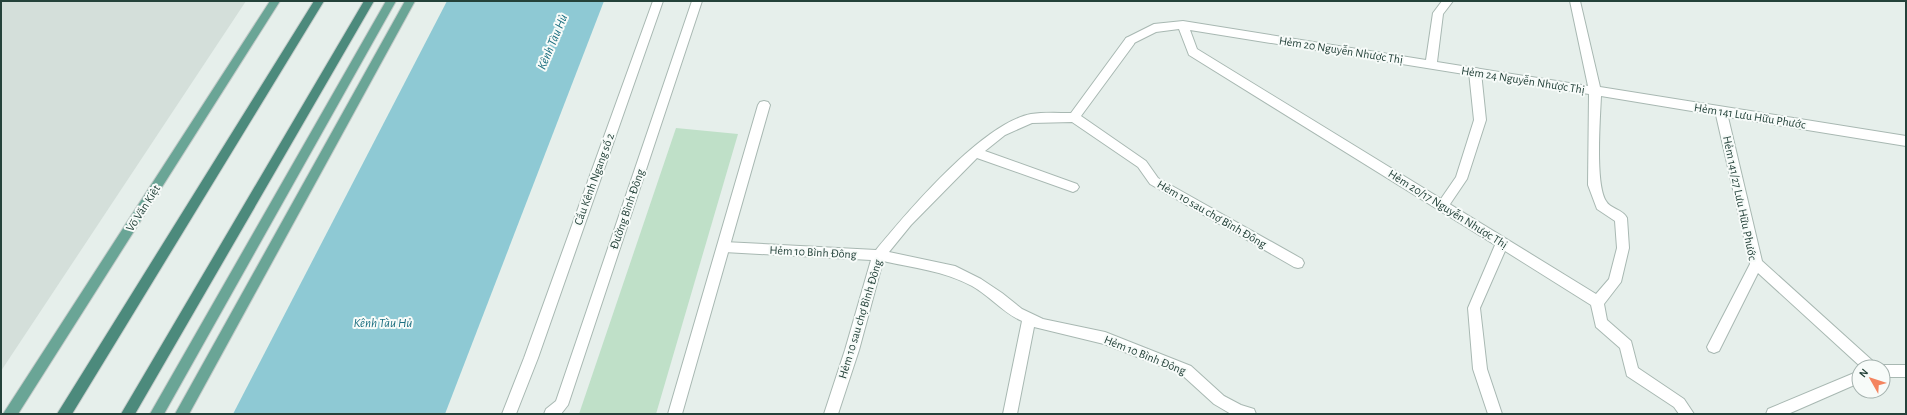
<svg xmlns="http://www.w3.org/2000/svg" width="1907" height="415" viewBox="0 0 1907 415" font-family="'Alegreya Sans',sans-serif">
	<rect width="100%" height="100%" fill="#e6efeb"/>
	<path fill="#d4dfda" d="M1,1H246L1,371Z"/>
	<path fill="#bfe0c8" d="M676,128L738,134L656,414H579Z"/>
	<path fill="#8ec9d4" d="M447,1H604L445,414H233Z"/>
	<g fill="none" stroke-linecap="round" stroke-linejoin="round">
		<g stroke="#a8b8b2" stroke-width="2">
			<path id="service" d="M1130,37L1134,38L1135,41L1134,44L1081,116L1146,161L1158,178L1302,259L1304,263L1302,267L1298,268L1294,267L1150,184L1138,167L1072,122L1032,123L1005,135L985,151L1077,184L1079,187L1077,190L1073,192L977,158L911,225L889,252L955,266L981,279L1002,293L1022,309L1043,319L1105,332L1191,366L1224,396L1241,405L1254,409L1256,414H1231L1214,404L1181,374L1104,344L1034,327L1017,414H1003L1022,321C1003,313 990,296 972,286C944,271 914,268 883,261L859,350L838,414H824L845,350L871,260L724,252L720,251L718,247L720,243L724,242L876,250C908,211 983,123 1031,114C1044,112 1058,113 1071,113L1126,38Z
				M1475,68L1479,69L1481,72L1486,120L1467,179L1446,210L1442,211L1438,210L1436,206L1456,177L1474,120L1469,72L1471,69Z"/>
		</g>
		<g stroke="#a8b8b2" stroke-width="2">
			<path id="minor" d="M1442,1H1453L1443,14L1437,62L1588,86L1570,1H1580L1600,87L1906,136V146L1728,117L1762,261L1875,363L1877,367H1861L1758,273L1719,351L1714,353L1709,351L1707,347L1709,343L1750,264L1716,115L1601,96C1600,119 1595,184 1606,201C1610,209 1623,209 1627,218L1629,248L1621,282L1604,304L1607,320L1631,341L1638,368L1684,399L1694,414H1679L1674,407L1627,376L1620,348L1596,327L1591,305L1505,251L1480,308L1487,369L1502,414H1488L1473,369L1468,308L1495,245L1189,55L1179,29L1156,32L1130,45L1126,44L1125,41L1126,38L1154,24L1183,21L1426,60L1433,13ZM1190,30L1589,94L1588,185L1597,209L1615,221L1617,248L1609,279L1596,294L1197,49Z
				M764,101L768,102L770,105L682,414H668L758,105L760,102Z
				M1883,365H1906V377H1883V367H1878Z
				M1859,371V383L1788,414H1766L1768,409Z"/>
		</g>
		<g stroke="#a8b8b2" stroke-width="2">
			<path id="tertiary" d="M653,1H663L538,358L516,414H502L524,358Z
				M692,1H702L568,405L561,414H544L546,409L556,401Z"/>
		</g>
		<g stroke="#c2cac8" stroke-width="2">
			<path id="primary" d="M270,1H280L18,414H3Z
				M386,1H396L164,414H150Z
				M405,1H415L189,414H175Z"/>
		</g>
		<g stroke="#c2cac8" stroke-width="2">
			<path id="trunk" d="M314,1H324L72,414H57Z
				M364,1H374L135,414H121Z"/>
		</g>
		<use href="#service" fill="#fff" fill-rule="evenodd"/>
		<use href="#minor" fill="#fff" fill-rule="evenodd"/>
		<use href="#tertiary" fill="#fff" fill-rule="evenodd"/>
		<use href="#primary" fill="#6aa596" fill-rule="evenodd"/>
		<use href="#trunk" fill="#4c8a7c" fill-rule="evenodd"/>
	</g>
	<g text-anchor="middle" dominant-baseline="central" stroke-width="4" stroke-linejoin="round" paint-order="stroke">
		<g font-size="12" fill="#24423a" stroke="#f7fbf9">
			<text transform="translate(1341 50) rotate(9)">Hẻm 20 Nguyễn Nhược Thị</text>
			<text transform="translate(1523 80) rotate(9)">Hẻm 24 Nguyễn Nhược Thị</text>
			<text transform="translate(1750 116) rotate(9)">Hẻm 141 Lưu Hữu Phước</text>
			<text transform="translate(594 179) rotate(-70)">Cầu Kênh Ngang số 2</text>
			<text transform="translate(1740 198) rotate(78)">Hẻm 141/27 Lưu Hữu Phước</text>
			<text transform="translate(143 208) rotate(-57)">Võ Văn Kiệt</text>
			<text transform="translate(627 209) rotate(-71)">Đường Bình Đông</text>
			<text transform="translate(1448 209) rotate(32)">Hẻm 20/17 Nguyễn Nhược Thị</text>
			<text transform="translate(1212 214) rotate(30)">Hẻm 10 sau chợ Bình Đông</text>
			<text transform="translate(813 252) rotate(3)">Hẻm 10 Bình Đông</text>
			<text transform="translate(860 319) rotate(-73)">Hẻm 10 sau chợ Bình Đông</text>
			<text transform="translate(1145 355) rotate(22)">Hẻm 10 Bình Đông</text>
		</g>
		<g font-size="13" font-style="italic" fill="#1c6f80" stroke="#f7fbf9">
			<text transform="translate(553 42) rotate(-67)">Kênh Tàu Hủ</text>
			<text x="383" y="323">Kênh Tàu Hủ</text>
		</g>
	</g>
	<rect width="1907" height="415" fill="none" stroke="#24423a" stroke-width="4"/>
	<g transform="translate(1871 379) rotate(309)"><circle r="19" fill="#f7fbf9" stroke="#a3b1ad"/>
	<path d="M0-3L7 15L0 10L-7 15Z" fill="#f4845f"/>
	<text y="-6" font-size="11" font-weight="bold" text-anchor="middle" fill="#24423a">N</text>
	</g>
</svg>
